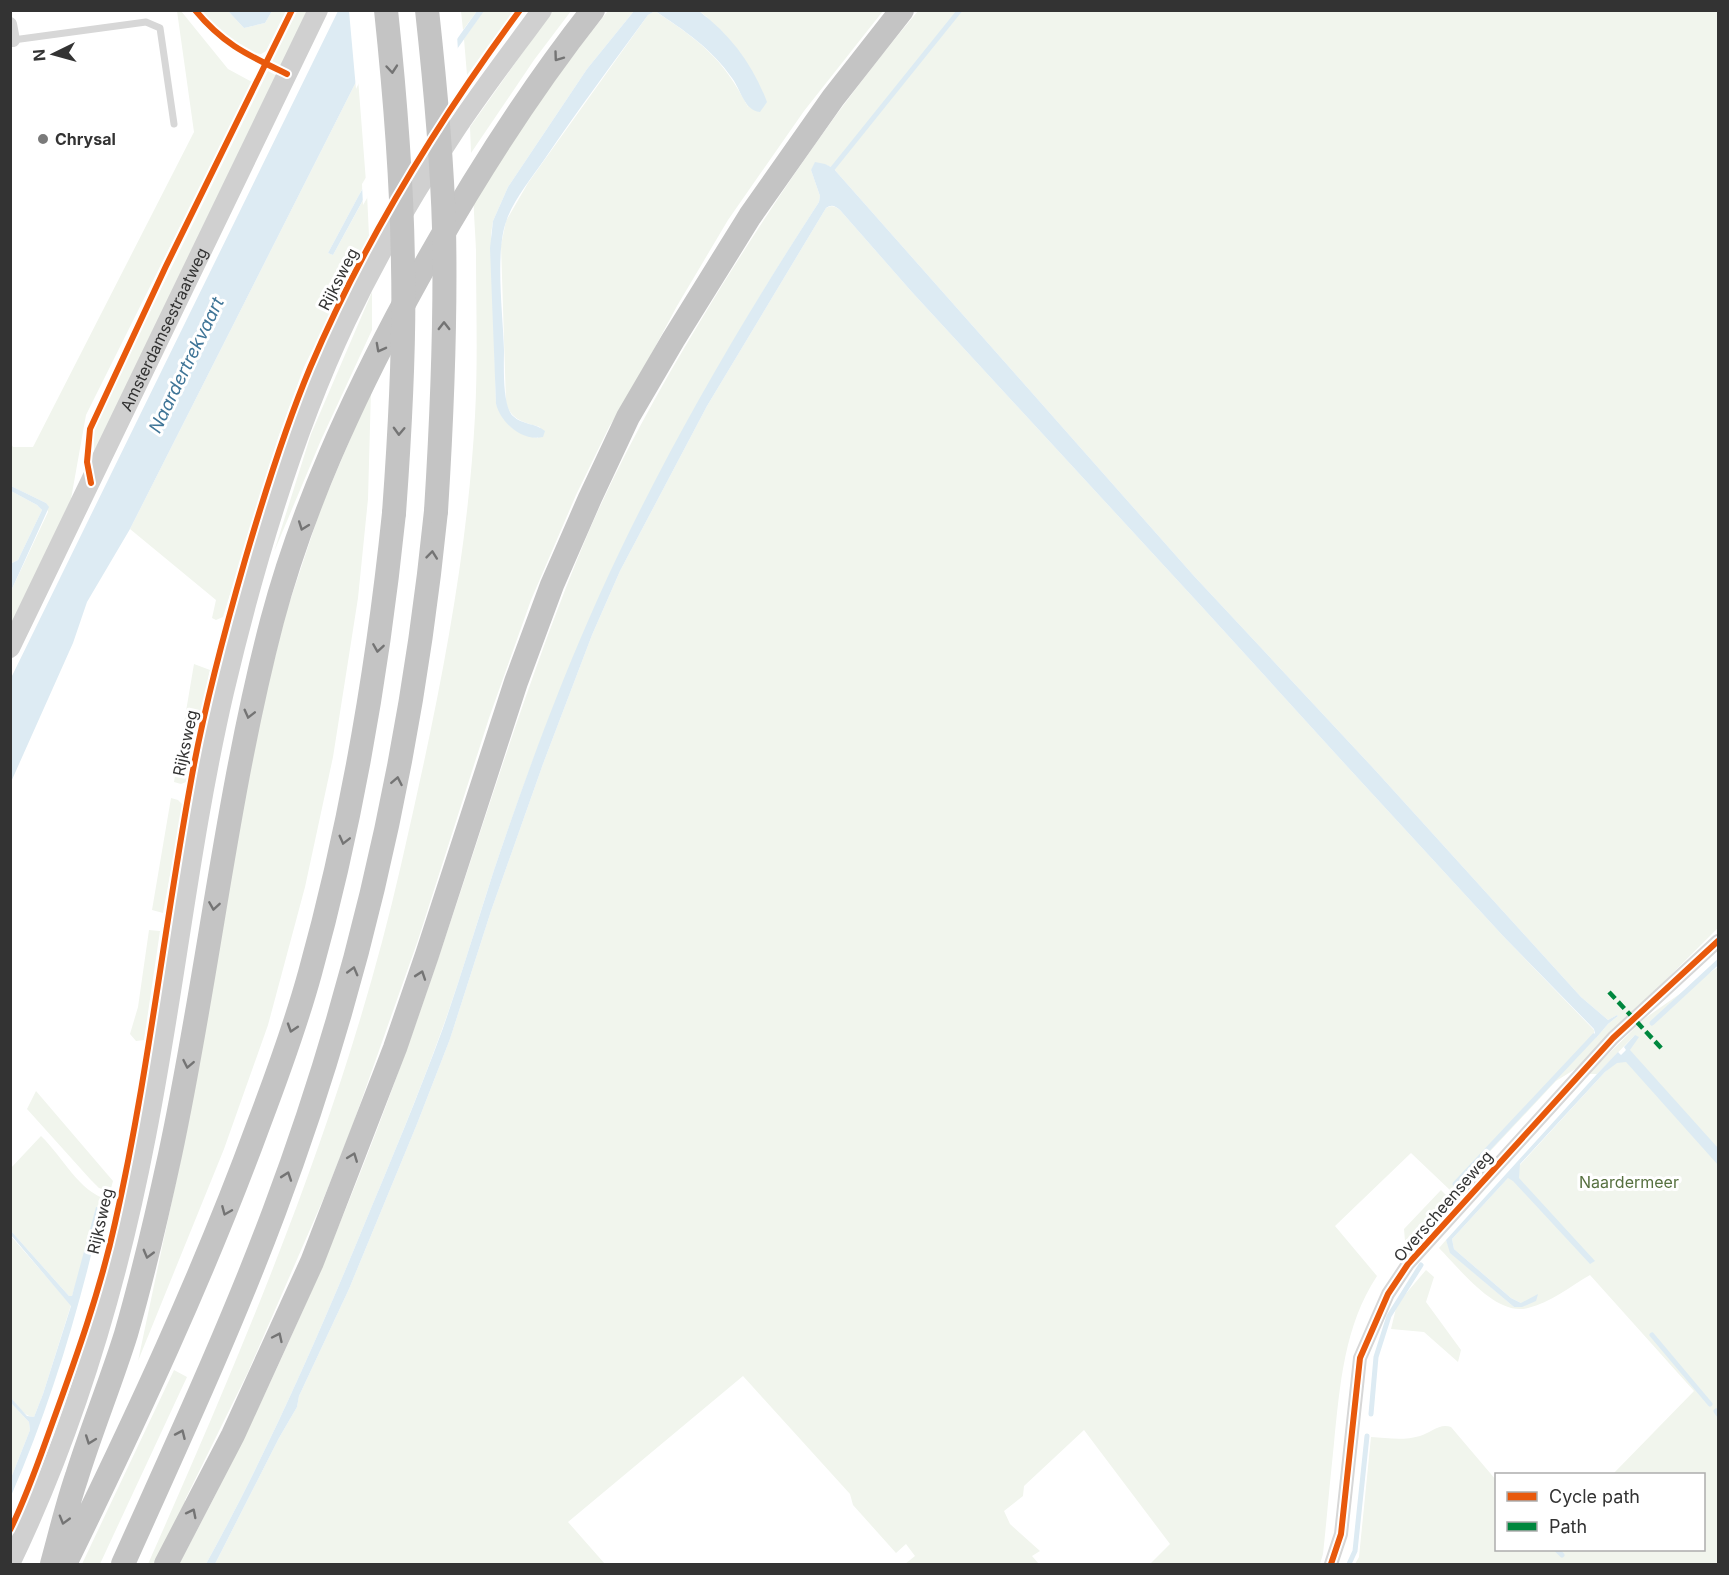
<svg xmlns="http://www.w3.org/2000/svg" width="1729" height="1575" viewBox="0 0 1729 1575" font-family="Inter,sans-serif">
	<rect width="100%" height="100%" fill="#fff"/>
	<path fill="#f1f5ed" d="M484,10L514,11L467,75L464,39Z
		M177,11H181L228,69L252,82L86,415L71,499L11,630V591L48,512L46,503L11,486L10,442L13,447H33L194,132Z
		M201,11H228L244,28L265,23L272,11H286L266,51L261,54C238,52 215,28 201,11Z
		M297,11H311L284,67L272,61Z
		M461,11H477L463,30Z
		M552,11H571L534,60L471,153L470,127Z
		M608,11H634L587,69L508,187L493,221L491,234L496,404C507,426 513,433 538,438L540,427C525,423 510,420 506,402L501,245L506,221L528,183L648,15L655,11C701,42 722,57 748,107L707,17L699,11H883L804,111L728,220L677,306L632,390L609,427L576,495L531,600L489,718L418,940L352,1127L325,1195L248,1372L185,1500L186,1514L159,1564H148C248,1338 346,1107 401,865C435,717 467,567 475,416C478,361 476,305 476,250C476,240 473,207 474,200C477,191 492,174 497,166C532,112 568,60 608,11Z
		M918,11H1718V928L1577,1068L1556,1081L1452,1192L1411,1153L1335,1226L1377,1276C1344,1326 1340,1385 1334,1443C1330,1480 1327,1517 1323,1554L1320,1564H1150L1170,1544L1084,1430L1024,1486L1023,1496L1004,1511L1010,1524L1040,1551L1032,1556L1039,1564H905L915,1556L906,1544L896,1553L853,1505L850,1494L743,1376L568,1522L605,1564H215L279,1438L297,1407L299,1396L349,1289L417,1124L450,1039L491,911L543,764L592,635L620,571L707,406L826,208C832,205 835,206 840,210L911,291L1203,608L1344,763L1504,937L1594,1030V1036L1596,1038L1608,1024L1618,1016L1617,1015L1608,1020L1581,997L1375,770L1194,576L833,168C823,163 820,164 811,170L820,196L819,202C725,347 640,499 573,659C544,728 518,799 494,870C476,925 460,981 440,1035C416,1101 389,1165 362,1230C315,1344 265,1457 206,1564H179C270,1396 346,1220 410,1040C471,870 519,697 589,531C626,446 673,365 721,287C781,191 845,97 918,11Z
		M268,71L279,77L94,454V426L99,415Z
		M358,78L366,182L328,253L333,255L367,193L369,236L304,367L278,438L223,617L216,620L212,618L216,600L130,529Z
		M372,292V330L321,440L274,552L311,434Z
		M371,390L368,499L358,598L333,757L305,887L268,1025L224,1149L138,1361L188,1125L248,766L285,616L321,508Z
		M11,491L37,505L42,510L18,560L12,563L11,562Z
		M194,664L210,670L186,782L181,784L174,782Z
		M171,798L178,800L183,805L163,913L152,910Z
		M149,930L160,931L144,1040L136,1041L130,1034L138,1007Z
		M1718,967V1564H1355L1359,1557L1371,1437C1387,1438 1403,1441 1420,1436C1431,1433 1439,1423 1451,1427L1496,1480V1550H1704V1474H1613L1694,1391L1590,1275C1571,1286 1550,1303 1528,1308C1496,1317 1459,1268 1439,1248L1446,1240L1451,1253L1514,1307L1521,1303L1511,1298L1454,1249L1452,1239L1605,1072L1630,1050L1635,1035L1597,1074H1588L1644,1019Z
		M36,1091L113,1181L110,1192L99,1188L90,1179L27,1109Z
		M41,1136C63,1157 78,1191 108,1200L102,1208L100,1207L72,1296H69L11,1231L10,1169Z
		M1441,1190L1447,1196L1423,1224L1405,1241L1404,1229Z
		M10,1235L71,1305L43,1394L34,1417C24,1417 17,1405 11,1398Z
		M1426,1270L1434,1277L1426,1302L1461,1350L1458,1362L1424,1332L1391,1329L1397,1304Z
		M174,1370L187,1377L100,1564H82Z
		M11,1403L29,1422L30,1430L11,1478Z"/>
	<path fill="#ddebf3" d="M228,11H272L265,23L244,28Z
		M338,11H389L358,78L130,529L87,602L73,643L11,782L10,680Z
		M477,11H484L426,93L363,200L333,255L328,253L359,195L425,84Z
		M634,11H699C731,35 753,65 767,102L760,112C744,110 741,90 732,78C712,49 684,30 655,11L648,15C613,63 577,111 544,160C531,179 513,200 506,222C495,253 503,315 504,350C504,365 502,406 513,416C522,425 536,423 545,431L543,437C522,442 501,423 496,404L490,248L493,221L508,187L587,69Z
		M815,162L825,164L833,168L1194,576L1375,770L1581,997L1608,1020L1617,1015L1618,1016L1608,1024L1596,1038L1594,1029L1504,937L1344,763L1203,608L911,291L840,210C835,206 832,204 826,208L707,406L620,571L592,635L543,764L491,911L450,1039L417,1124L349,1289L299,1396L297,1407L279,1438L215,1564H206C265,1457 315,1344 362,1230C390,1163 418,1096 443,1028C461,976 477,923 494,870C525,778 559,685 599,596C661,459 737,328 819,202L820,196L811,170Z
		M11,486L46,503L49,507L11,591V562L12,563L18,560L42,510L37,505L11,491Z
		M1635,1035L1639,1037L1630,1050L1718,1148V1165L1626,1062L1617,1063L1605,1072L1520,1164L1519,1178L1595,1261L1590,1264L1513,1181L1508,1178L1452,1239L1454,1249L1511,1298L1521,1303L1538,1294L1536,1301L1522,1307H1514L1450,1253L1446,1240L1597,1074L1618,1052L1621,1055L1626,1050L1624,1047Z
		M96,1207H100L102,1209C80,1307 51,1404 11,1496V1478L30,1430L29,1422L11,1403V1398L27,1416L34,1417L43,1394L71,1306L11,1235V1231L69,1296H72Z"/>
	<path fill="#fff" d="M392,10L361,79L356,89L349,11Z
		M457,34L458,52L428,95L363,205L362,184L423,82Z"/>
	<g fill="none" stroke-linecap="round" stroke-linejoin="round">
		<path stroke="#ddebf3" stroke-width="5" d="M833,168L960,10
			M1652,1023L1718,962
			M1455,1184L1594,1036
			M1652,1335L1710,1404
			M1716,1411L1718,1414
			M1371,1414L1376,1357L1389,1316L1421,1265
			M1557,1550L1562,1555
			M1349,1564L1355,1551L1367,1436"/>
		<path stroke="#d7d7d7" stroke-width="7" d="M13,40L146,22L160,28L174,124"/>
		<path stroke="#d7d7d7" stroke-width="14" d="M10,24L13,40H10
			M1331,1564L1341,1534L1360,1358L1388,1294L1408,1264L1613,1038L1718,941"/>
		<g stroke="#d0d0d0" stroke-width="20">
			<path id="s1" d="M10,648L318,10"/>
			<path d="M10,1564C75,1429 118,1282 146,1136C175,989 190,839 224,692C253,569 292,435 346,321C377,256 414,192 454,132C481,91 512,51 542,10"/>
		</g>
		<path stroke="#c4c4c4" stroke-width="24" d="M52,1564C60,1535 67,1505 77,1476C92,1428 111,1382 126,1334C143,1275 157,1215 170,1155C208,978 226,797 272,621C302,508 352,400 407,298C462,197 522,100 593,10
			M65,1564C135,1421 203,1276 258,1126C277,1076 296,1024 310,973C352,822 378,668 394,513
			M123,1564C175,1448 229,1332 274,1212C359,986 412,751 436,511
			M166,1564L233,1435L312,1262L395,1048L427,955L516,682L552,585L590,498L628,417L673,340L750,216L833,98L902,10"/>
		<path stroke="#c4c4c4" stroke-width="24" d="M386,10C395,95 402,181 403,266C405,348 400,431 394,513
			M427,10C435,83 442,155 444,228C446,323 442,416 436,511"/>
		<path stroke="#00873e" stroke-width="4.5" stroke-dasharray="9 4.5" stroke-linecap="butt" d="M1609,992L1663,1050"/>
		<g stroke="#fff" stroke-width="10">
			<path id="cycleway" d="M195,10C224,45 248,55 287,74
				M91,483L87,462L90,429L166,266L292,10
				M10,1530C27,1496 39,1460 52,1424C76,1358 100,1291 115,1223C148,1077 164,928 191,781C204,707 224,633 245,560C264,495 284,430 310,368C364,241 438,121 520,10
				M1331,1564L1341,1534L1360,1358L1388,1294L1408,1264L1613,1038L1718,941"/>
		</g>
		<use href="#cycleway" stroke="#e8590c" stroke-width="6"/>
	</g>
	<defs><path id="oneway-chevron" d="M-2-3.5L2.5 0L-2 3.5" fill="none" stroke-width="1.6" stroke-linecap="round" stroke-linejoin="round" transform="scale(1.5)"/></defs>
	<g stroke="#747474">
		<use href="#oneway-chevron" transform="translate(558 57) rotate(126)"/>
		<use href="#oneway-chevron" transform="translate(392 69) rotate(85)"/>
		<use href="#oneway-chevron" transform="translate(444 326) rotate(-90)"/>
		<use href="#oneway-chevron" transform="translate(380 348) rotate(118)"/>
		<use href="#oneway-chevron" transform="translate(399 431) rotate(92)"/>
		<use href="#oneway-chevron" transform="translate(303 526) rotate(110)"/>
		<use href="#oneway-chevron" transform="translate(432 555) rotate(-84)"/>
		<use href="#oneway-chevron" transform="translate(378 648) rotate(99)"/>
		<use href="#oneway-chevron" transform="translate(249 714) rotate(104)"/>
		<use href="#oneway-chevron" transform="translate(397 781) rotate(-79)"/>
		<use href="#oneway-chevron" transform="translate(344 840) rotate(104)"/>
		<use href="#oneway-chevron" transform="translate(214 906) rotate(99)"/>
		<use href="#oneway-chevron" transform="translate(353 971) rotate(-75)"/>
		<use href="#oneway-chevron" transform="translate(421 975) rotate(-71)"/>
		<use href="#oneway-chevron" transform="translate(292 1028) rotate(108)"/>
		<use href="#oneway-chevron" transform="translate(188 1064) rotate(101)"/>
		<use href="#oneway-chevron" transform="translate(353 1157) rotate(-69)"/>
		<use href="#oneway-chevron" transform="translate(287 1176) rotate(-71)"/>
		<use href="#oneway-chevron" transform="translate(226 1211) rotate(113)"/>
		<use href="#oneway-chevron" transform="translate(148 1254) rotate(105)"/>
		<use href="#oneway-chevron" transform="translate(278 1337) rotate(-65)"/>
		<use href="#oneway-chevron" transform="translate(181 1434) rotate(-66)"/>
		<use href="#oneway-chevron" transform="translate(90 1440) rotate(110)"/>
		<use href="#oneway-chevron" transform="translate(192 1513) rotate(-63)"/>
		<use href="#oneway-chevron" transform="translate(64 1520) rotate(106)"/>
	</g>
	<circle fill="#7a7a7a" stroke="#fff" stroke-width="2" cx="43" cy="139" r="6"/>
	<g text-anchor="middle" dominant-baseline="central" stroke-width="6" stroke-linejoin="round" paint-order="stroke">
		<g font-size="16" font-weight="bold" fill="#333" stroke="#fff" text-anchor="start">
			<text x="55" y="139">Chrysal</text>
		</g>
		<g font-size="16" fill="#333" stroke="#fff">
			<text transform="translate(338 279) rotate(-63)">Rijksweg</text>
			<text stroke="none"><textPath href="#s1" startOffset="354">Amsterdamsestraatweg</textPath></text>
			<text transform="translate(185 743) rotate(-78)">Rijksweg</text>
			<text transform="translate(1443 1206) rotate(-49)">Overscheenseweg</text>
			<text transform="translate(100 1221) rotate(-77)">Rijksweg</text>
		</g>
		<g font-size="16" fill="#56703f" stroke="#fff">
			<text x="1629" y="1182">Naardermeer</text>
		</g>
		<g font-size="18" font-style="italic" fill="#3f7597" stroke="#fff">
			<text transform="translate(186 365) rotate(-64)">Naardertrekvaart</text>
		</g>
	</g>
	<rect width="1729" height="1575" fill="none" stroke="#333333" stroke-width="24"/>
	<rect x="1495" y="1473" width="210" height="78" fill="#ffffff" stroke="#adadad" stroke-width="1.5"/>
	<rect x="1507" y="1492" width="30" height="9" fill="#e8590c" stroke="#adadad" stroke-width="1.5"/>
	<text x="1549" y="1503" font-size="18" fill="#333333">Cycle path</text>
	<rect x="1507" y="1522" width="30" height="9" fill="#00873e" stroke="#adadad" stroke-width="1.5"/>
	<text x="1549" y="1533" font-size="18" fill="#333333">Path</text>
	<g transform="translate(54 54) rotate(265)" stroke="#ffffff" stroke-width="4.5" paint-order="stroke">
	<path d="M0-4.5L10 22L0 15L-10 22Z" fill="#333333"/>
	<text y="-9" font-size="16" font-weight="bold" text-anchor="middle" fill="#333333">N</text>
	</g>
</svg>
